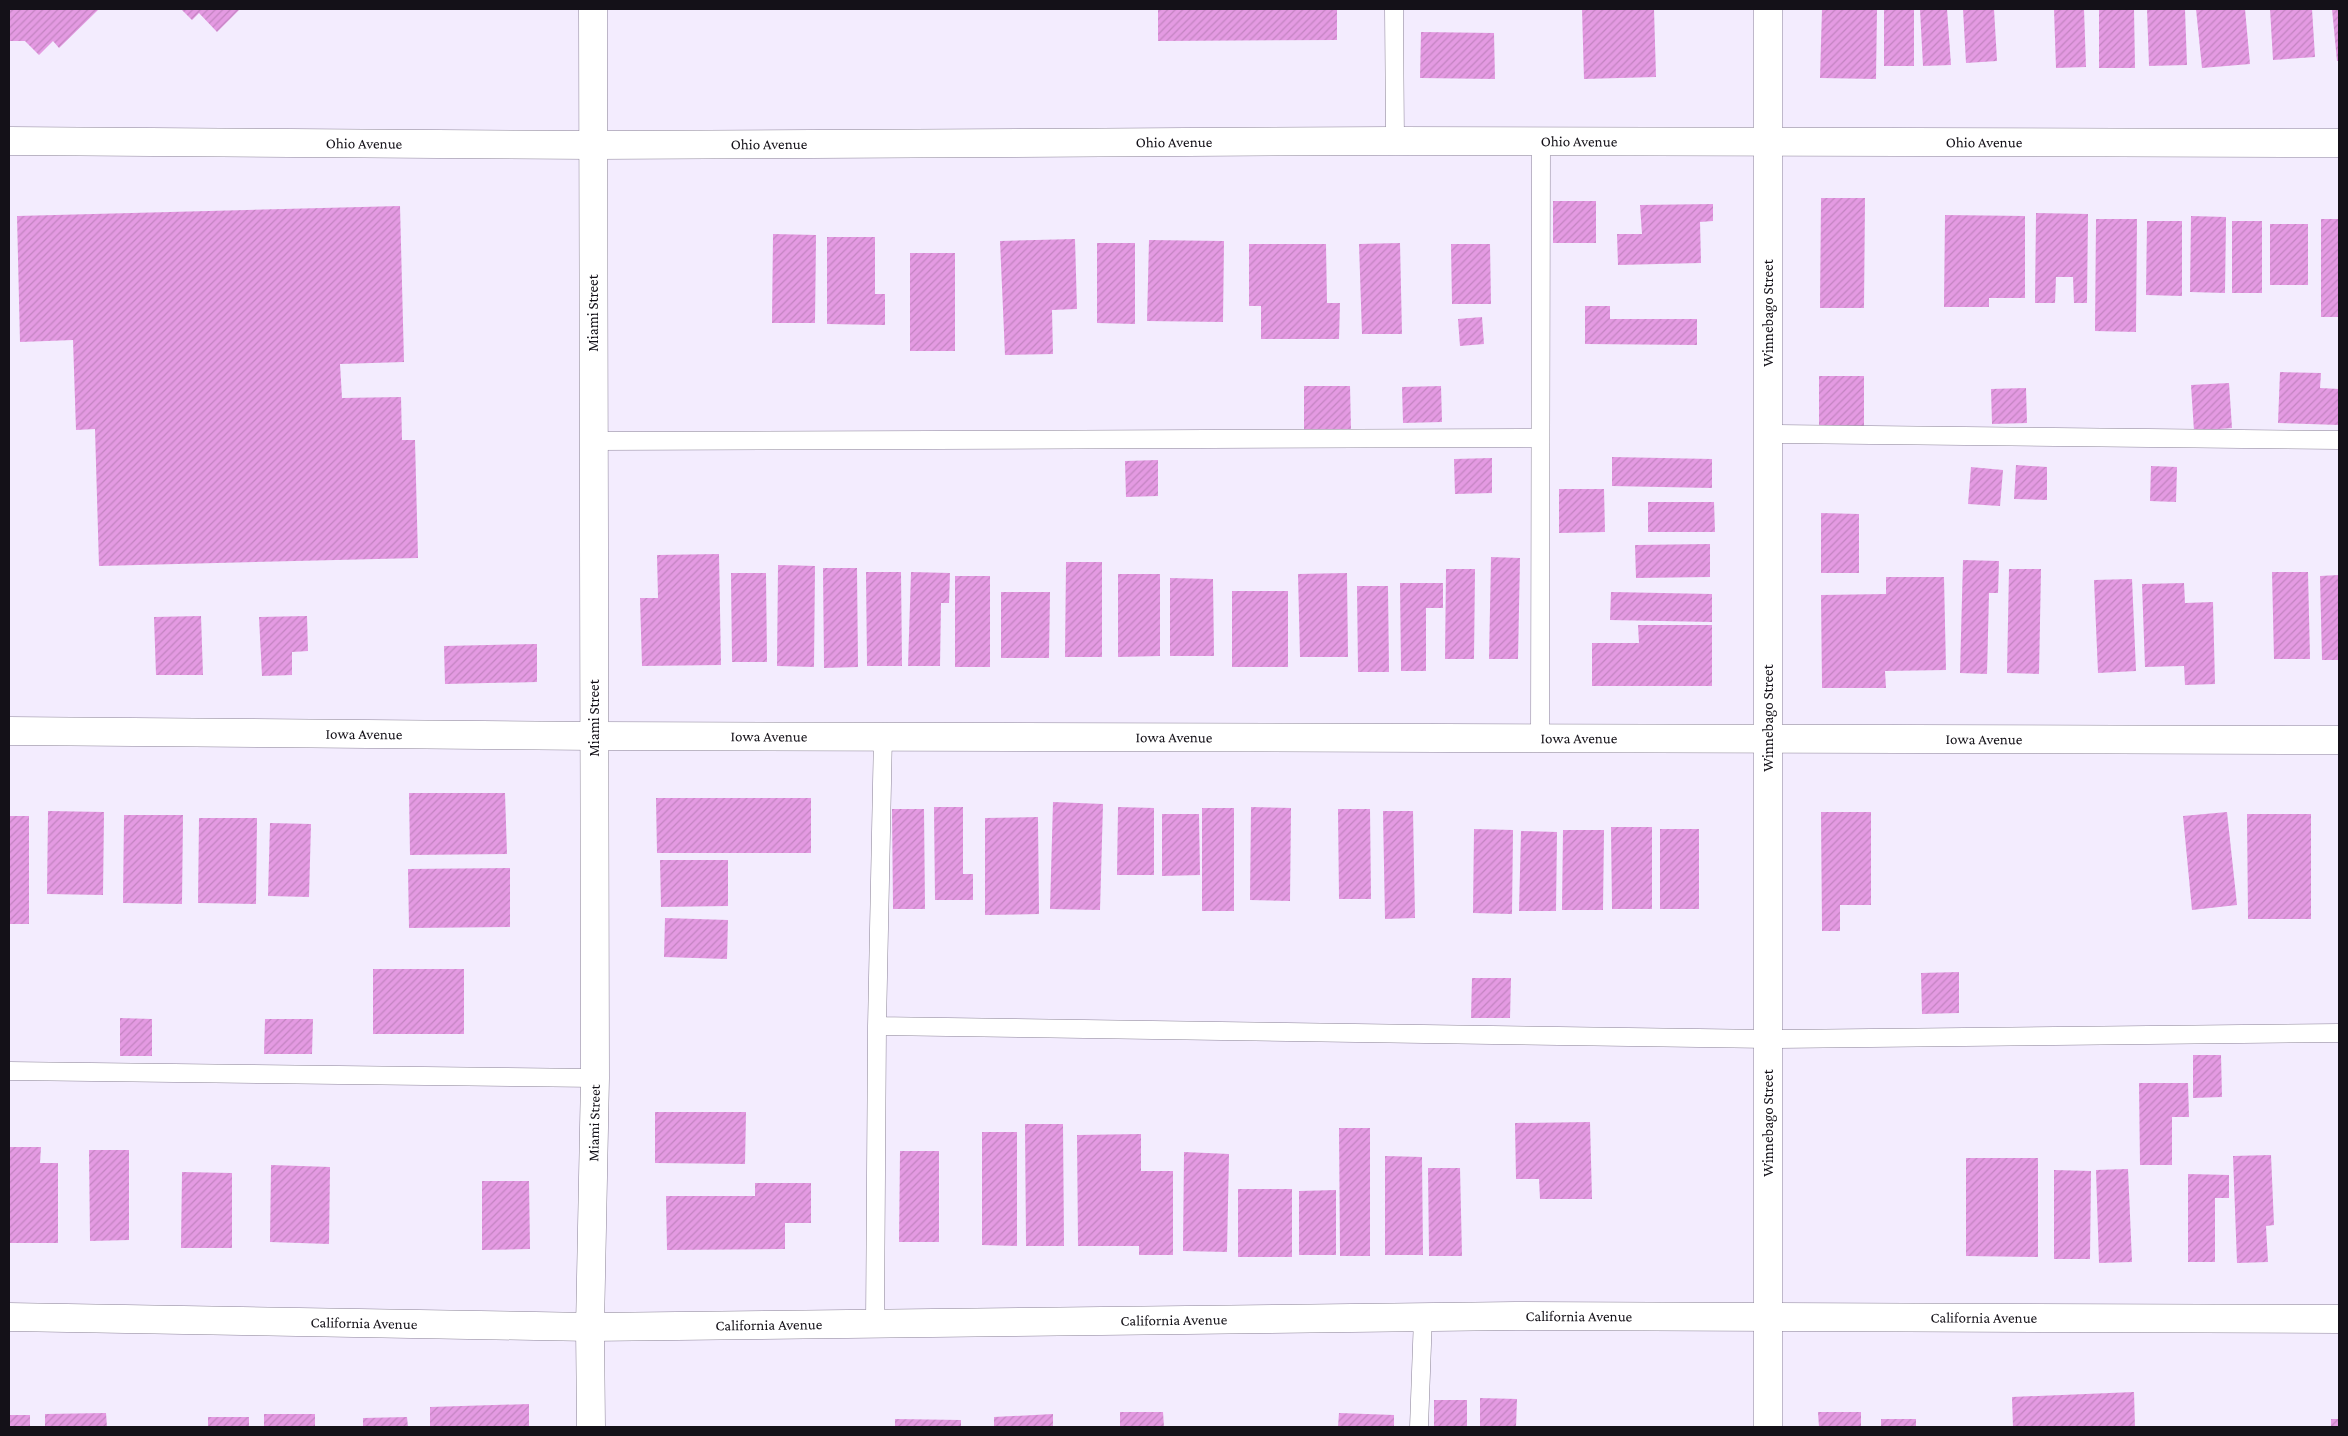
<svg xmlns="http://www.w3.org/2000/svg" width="2348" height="1436" viewBox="0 0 2348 1436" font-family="'Crimson Pro',serif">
	<defs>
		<pattern id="building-hatch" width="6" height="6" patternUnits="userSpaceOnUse" patternTransform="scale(1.25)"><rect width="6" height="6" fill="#e49ae2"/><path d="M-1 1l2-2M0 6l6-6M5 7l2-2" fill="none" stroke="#c384c1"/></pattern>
	</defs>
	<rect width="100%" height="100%" fill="#f3ecfe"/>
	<path fill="url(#building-hatch)" d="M9,9H99L59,48L53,41L39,55L25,41H9Z
		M181,9H240L217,32L199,13L192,20Z
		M1158,9H1337V40L1158,41Z
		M1582,9H1654L1656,77L1584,79Z
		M1822,9H1877L1876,79L1820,78Z
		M1884,9H1914V66H1884Z
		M1947,9L1951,65L1923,66L1920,10Z
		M1963,9H1994L1997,61L1966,63Z
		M2054,9H2084L2086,67L2056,68Z
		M2099,9H2134L2135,68H2099Z
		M2147,9H2185L2187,65L2149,66Z
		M2196,9H2245L2250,64L2202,68Z
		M2270,9H2312L2315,57L2273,60Z
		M2332,9H2339V61H2337Z
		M1421,32L1494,33L1495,79L1420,78Z
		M1821,198H1865L1864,308H1820Z
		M1553,201H1596V243H1553Z
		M1713,204V221L1700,222L1701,263L1618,265L1617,234H1642L1640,205Z
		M400,206L404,362L340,364L342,398L401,397L402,440H415L418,558L99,566L95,429L76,430L73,340L20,342L17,216Z
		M2036,213L2088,214L2087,303H2074L2073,277H2056L2055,303H2035Z
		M1945,215L2025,216V298H1989V307H1944Z
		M2191,216L2226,217L2225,293L2190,292Z
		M2096,219H2137L2136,332L2095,331Z
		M2321,219H2339V317H2321Z
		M2147,221H2182V296L2146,295Z
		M2232,221H2262V293H2232Z
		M2270,224H2308V285H2270Z
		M773,234L816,235L815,323H772Z
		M827,237H875V294H885V325L827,324Z
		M1075,239L1077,309L1052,310L1053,354L1005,355L1000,241Z
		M1149,240L1224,241L1223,322L1147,321Z
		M1097,243H1135V324L1097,323Z
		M1400,243L1402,334H1362L1359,244Z
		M1249,244H1326L1327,303H1340L1339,339H1261V306H1249Z
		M1451,244H1490L1491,304H1452Z
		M910,253H955V351H910Z
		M1585,306H1610V319H1697V345L1585,344Z
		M1482,317L1484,344L1460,346L1458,319Z
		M2280,372L2321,373L2320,388L2339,389V425L2278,423Z
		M1819,376H1864V426H1819Z
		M2229,383L2232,428L2194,431L2191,385Z
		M1304,386H1350L1351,430H1304Z
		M1441,386L1442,422L1403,423L1402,387Z
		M2026,388L2027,423L1992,424L1991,389Z
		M1612,457L1712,459V488L1612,486Z
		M1492,458V493L1455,494L1454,459Z
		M1158,460V496L1126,497L1125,461Z
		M2016,465L2047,467V500L2014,499Z
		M2151,466L2177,467L2176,502L2150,501Z
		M1971,467L2003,470L2000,506L1968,504Z
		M1559,489H1604L1605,532L1559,533Z
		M1648,502H1714L1715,532H1648Z
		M1821,513L1859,514V573H1821Z
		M1710,544V577L1636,578L1635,545Z
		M719,554L721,665L642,666L640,598H658L657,555Z
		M1491,557L1520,558L1518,659H1489Z
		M1963,560L1999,561L1998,593H1989L1987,674L1960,673Z
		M1066,562H1102V657H1065Z
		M778,565L815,566L814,667L777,666Z
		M823,568H857L858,667L824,668Z
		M1446,569H1475L1474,659H1445Z
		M2009,569H2041L2039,674L2007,673Z
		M866,572H901L902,666H867Z
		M911,572L950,573L949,603H941L940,666H908Z
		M2272,572H2308L2310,659H2274Z
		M731,573H766L767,662H732Z
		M1347,573L1348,657H1300L1298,574Z
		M1118,574H1160V656L1118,657Z
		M2339,575V660H2322L2320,576Z
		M955,576H990V667H955Z
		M1886,577H1944L1946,670L1885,671L1886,688H1822L1821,595L1886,594Z
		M1170,578L1213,579L1214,656H1170Z
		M2132,579L2136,671L2098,673L2094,580Z
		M1400,583H1443V608H1426V671H1401Z
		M2184,583L2185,603L2213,602L2215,684L2185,685L2184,666L2145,667L2142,584Z
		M1357,586H1388L1389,672H1358Z
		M1232,591H1288V667H1232Z
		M1001,592H1050L1049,658H1001Z
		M1611,592L1712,594V622L1610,620Z
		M201,616L203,675H156L154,617Z
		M307,616L308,651L292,652V675L262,676L259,617Z
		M1638,625H1712V686H1592V643H1639Z
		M537,644V682L445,684L444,646Z
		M409,793H505L507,854L410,855Z
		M656,798H811V853H657Z
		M1053,802L1103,804L1100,910L1050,909Z
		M934,807H963V874H973V900H935Z
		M1118,807L1154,808V875H1117Z
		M1251,807L1291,808L1290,901L1250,900Z
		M1202,808H1234V911H1202Z
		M892,809H924L925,909H893Z
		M1338,809H1370L1371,899H1339Z
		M48,811L104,812L103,895L47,894Z
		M1383,811H1413L1415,918L1385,919Z
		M1821,812H1871V905H1840V931H1822Z
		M2227,812L2237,905L2192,910L2183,816Z
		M1162,814H1199L1200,875L1162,876Z
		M2247,814H2311V919H2248Z
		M124,815H183L182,904L123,903Z
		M9,816H29V924H9Z
		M1038,817L1039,914L985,915V818Z
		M199,818H257L256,904L198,903Z
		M270,823L311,824L309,897L268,896Z
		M1611,827H1652V909H1612Z
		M1474,829L1513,830L1512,914L1473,913Z
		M1660,829H1699V909H1660Z
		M1563,830H1604L1603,910H1562Z
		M1521,831L1557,832L1556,911H1519Z
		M660,860H728V906L661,907Z
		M510,868V927L409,928L408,869Z
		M665,918L728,920L727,959L664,957Z
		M373,969H464V1034H373Z
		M1959,972V1013L1922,1014L1921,973Z
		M1472,978H1511L1510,1018H1471Z
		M120,1018L152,1019V1056H120Z
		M265,1019H313L312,1054H264Z
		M2193,1055H2221L2222,1097L2193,1098Z
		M2139,1083H2188L2189,1117H2172V1165H2140Z
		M655,1112H746L745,1164L655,1163Z
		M1590,1122L1592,1199H1540L1539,1179H1516L1515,1123Z
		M1025,1124H1063L1064,1246H1026Z
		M1339,1128H1370V1256H1340Z
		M982,1132H1017V1246L982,1245Z
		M1141,1134V1171H1173V1255H1139V1246H1078L1077,1135Z
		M9,1147H41L40,1163H58V1243H9Z
		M89,1150H129V1240L90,1241Z
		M900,1151H939V1242H899Z
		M1184,1152L1229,1154L1227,1252L1183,1251Z
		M2271,1155L2274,1225L2266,1226L2268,1262L2237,1263L2233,1156Z
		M1385,1156L1422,1157L1423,1255H1385Z
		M1966,1158H2038V1257L1966,1256Z
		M271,1165L330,1167L329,1244L270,1242Z
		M1428,1168H1460L1462,1256H1429Z
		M2128,1169L2132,1262L2099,1263L2096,1170Z
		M2054,1170L2091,1171L2090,1259H2054Z
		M182,1172L232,1173V1248H181Z
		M2188,1174L2229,1175V1198H2215V1262H2188Z
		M482,1181H529L530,1249L482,1250Z
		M755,1183H811V1223H785V1249L667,1250L666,1196H755Z
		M1238,1189H1292V1257H1238Z
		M1336,1190V1255H1299V1191Z
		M2134,1392L2135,1427H2013L2012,1397Z
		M1480,1398L1517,1399L1516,1427H1480Z
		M1434,1400H1467V1427H1434Z
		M529,1404V1427H430V1407Z
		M1120,1412H1163L1164,1427H1120Z
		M1818,1412H1861V1427H1819Z
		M106,1413L107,1427H45V1414Z
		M1339,1413L1394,1415V1427H1338Z
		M264,1414H315V1427H264Z
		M1053,1414V1427H994V1417Z
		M9,1415H30V1427H9Z
		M208,1417H249V1427H208Z
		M407,1417L408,1427H363V1418Z
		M895,1419L961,1420V1427H895Z
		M1881,1419H1916V1427H1881Z
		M2331,1419H2339V1427H2331Z"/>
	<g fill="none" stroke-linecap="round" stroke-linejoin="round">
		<g stroke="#8b8397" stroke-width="19">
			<path id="lane" d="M1394,9L1395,141
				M1768,434L2339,440
				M593,441L1540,438
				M1540,738L1541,142
				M877,1026L1768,1039L2339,1033
				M9,1071L595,1078
				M875,1323L877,1026L883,735
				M1419,1427L1423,1317"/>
		</g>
		<g stroke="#8b8397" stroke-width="29">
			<g id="street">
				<path id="s1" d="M9,141L593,145L1395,141L2339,143"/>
				<path id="s2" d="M9,731L594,736L2339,740"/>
				<path id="s3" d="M9,1317L590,1327L1515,1316L2339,1319"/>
				<path id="s4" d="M591,1427L590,1327L595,1078L593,9"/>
				<path d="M1768,1427V9"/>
			</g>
		</g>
		<use href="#lane" stroke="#fff" stroke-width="18"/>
		<use href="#street" stroke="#fff" stroke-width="28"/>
	</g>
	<g text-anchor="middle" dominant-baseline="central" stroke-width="4" stroke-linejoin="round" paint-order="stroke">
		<g font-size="15" fill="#141118" stroke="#fff">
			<text stroke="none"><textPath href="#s1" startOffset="1165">Ohio Avenue</textPath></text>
			<text stroke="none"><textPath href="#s1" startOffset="1570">Ohio Avenue</textPath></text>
			<text stroke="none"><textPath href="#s1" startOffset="1975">Ohio Avenue</textPath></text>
			<text stroke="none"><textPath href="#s1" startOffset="355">Ohio Avenue</textPath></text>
			<text stroke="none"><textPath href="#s1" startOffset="760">Ohio Avenue</textPath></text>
			<text transform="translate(593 313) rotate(-90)">Miami Street</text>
			<text transform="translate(1768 313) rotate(-90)">Winnebago Street</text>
			<text transform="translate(594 718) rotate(-90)">Miami Street</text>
			<text transform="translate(1768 718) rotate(-90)">Winnebago Street</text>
			<text stroke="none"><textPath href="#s2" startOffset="355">Iowa Avenue</textPath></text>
			<text stroke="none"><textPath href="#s2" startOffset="760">Iowa Avenue</textPath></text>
			<text stroke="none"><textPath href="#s2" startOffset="1165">Iowa Avenue</textPath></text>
			<text stroke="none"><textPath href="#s2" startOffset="1570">Iowa Avenue</textPath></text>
			<text stroke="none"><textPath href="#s2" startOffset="1975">Iowa Avenue</textPath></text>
			<text stroke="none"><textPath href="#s4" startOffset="304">Miami Street</textPath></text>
			<text transform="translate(1768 1123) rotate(-90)">Winnebago Street</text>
			<text stroke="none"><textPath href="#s3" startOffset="1570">California Avenue</textPath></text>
			<text stroke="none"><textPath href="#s3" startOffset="1975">California Avenue</textPath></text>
			<text stroke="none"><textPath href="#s3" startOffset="1165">California Avenue</textPath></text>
			<text stroke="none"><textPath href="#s3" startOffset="355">California Avenue</textPath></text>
			<text stroke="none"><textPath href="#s3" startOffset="760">California Avenue</textPath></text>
		</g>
	</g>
	<rect width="2348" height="1436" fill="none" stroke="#141118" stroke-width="20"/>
</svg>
